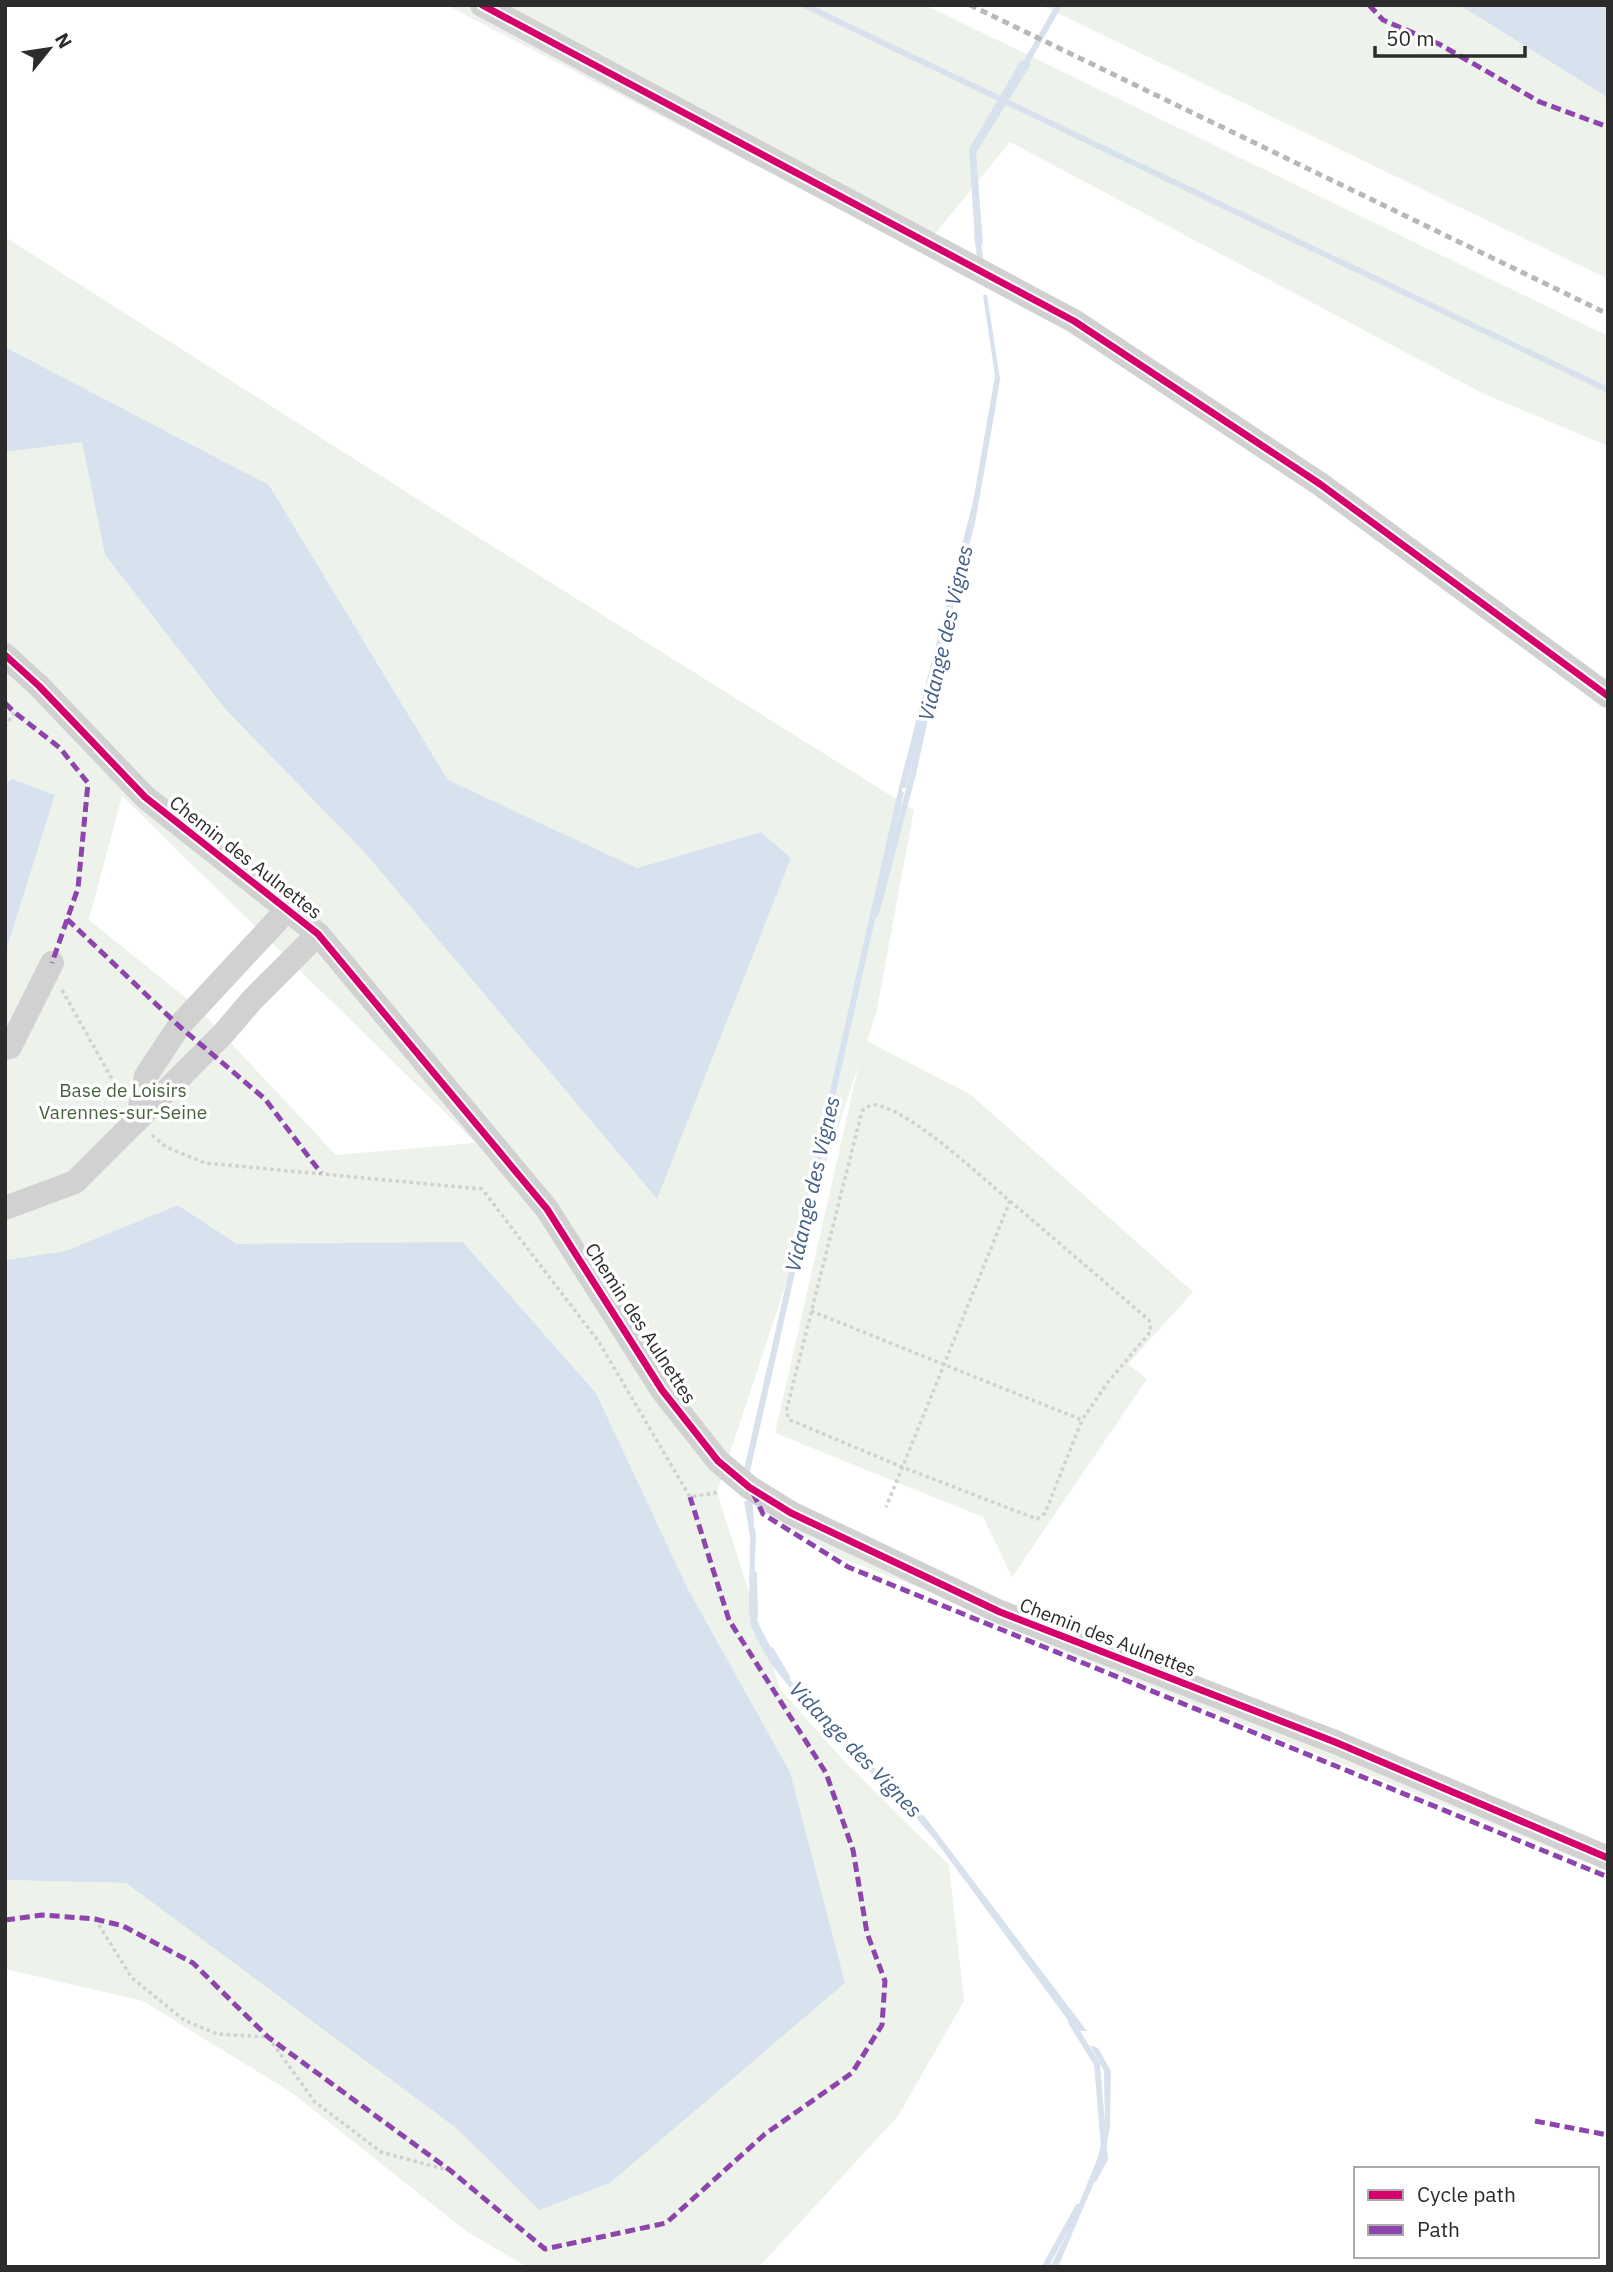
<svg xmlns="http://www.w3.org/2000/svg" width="1613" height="2272" viewBox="0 0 1613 2272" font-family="'IBM Plex Sans',sans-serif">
	<rect width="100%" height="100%" fill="#fff"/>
	<path fill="#edf3eb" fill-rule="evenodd" d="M446,5H925L1608,336V446L1482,393L1010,142L921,251Z
		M1041,5H1459L1608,98V279Z
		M5,237L419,500L914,810L876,1014L867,1041L970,1094L1193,1292L1128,1364L1147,1379L1012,1577L983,1517L775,1433L859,1064L717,1492L780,1689L846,1763L949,1865L964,2001L898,2116L759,2267H527L466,2231L292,2093L143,2001L5,1969V1880L126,1883L456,2128L539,2210L790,1772L688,1589L596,1393L464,1243L237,1244L178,1205L65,1251L5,1260V954L55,795L12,779L5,784V452L82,441L105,555L226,710L365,853L656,1198L791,858L761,832L637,868L448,780L269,485L5,347ZM122,796L475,1142L474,1143L336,1155L196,1006L89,920Z
		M761,1497L1608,1861V1871L1057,1649L941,1596L844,1559L754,1507Z"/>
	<path fill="#d8e2ee" d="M1459,5H1608V98Z
		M1021,60L1031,64L976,153L983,245L975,241L969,149Z
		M983,295H987L1000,379L994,416L975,523L906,788H902V791L904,792L748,1480L743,1474L899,787L973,502L995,376Z
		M5,347L269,485L448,780L637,868L761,832L791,858L657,1199L365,853L226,710L105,555L82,442L5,452Z
		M12,779L55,795L5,954V784Z
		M178,1205L237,1244L463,1242L596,1393L688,1589L790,1772L845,1983L610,2183L539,2210L456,2128L126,1883L5,1880V1260L65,1251Z
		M744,1501L748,1503L756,1533L754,1584L757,1621L783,1671L813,1708L925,1817L1087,2031H1076L935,1840L913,1814L811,1714L771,1664L757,1639L751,1626L749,1610L750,1536Z
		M1090,2045L1098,2048L1111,2071L1110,2127L1106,2148L1093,2185L1058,2267H1050L1066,2236L1098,2157L1105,2125L1104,2071Z"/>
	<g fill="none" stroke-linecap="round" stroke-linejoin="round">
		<path stroke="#d8e2ee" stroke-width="6" d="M804,5L1608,390
			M1023,68L1059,5
			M977,236L981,264
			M876,914L913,774L938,659
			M749,1494L751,1522
			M754,1574L755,1616
			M771,1650L787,1677
			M1071,2022L1097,2064L1105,2159L1094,2179
			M1045,2267L1078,2207"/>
		<path stroke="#d1d1d1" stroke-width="3.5" stroke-dasharray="3.5 3.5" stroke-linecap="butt" d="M5,727L14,712
			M62,990L120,1093
			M152,1135L166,1147L205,1163L482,1189L599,1342L690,1497L720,1492
			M1010,1201L1149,1320L1151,1331L1108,1382L1082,1420
			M811,1311L1082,1420L1045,1513L1037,1519L902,1467L790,1420L786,1412L862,1111C868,1106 873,1103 881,1106C922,1120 976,1173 1010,1201C969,1303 928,1405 886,1507
			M95,1919L132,1978L184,2020L217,2034L268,2037L315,2102L381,2152L451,2171"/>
		<path stroke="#d1d1d1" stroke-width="24" d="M482,5L1074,321L1320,484L1608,696
			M5,655L39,686L145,797L318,934L547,1209L662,1390L718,1461L749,1487L791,1513L1000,1612L1335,1742L1608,1858
			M5,1048L10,1047L52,963
			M137,1121L146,1076L179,1026L286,911
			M5,1208L75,1182L223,1034L252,1000L318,934"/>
		<path stroke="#b8b8b8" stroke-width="5" stroke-dasharray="7 5" stroke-linecap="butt" d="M970,5L1608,314"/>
		<path stroke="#8e44ad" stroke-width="5" stroke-dasharray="10 5" stroke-linecap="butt" d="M1369,5L1383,20L1439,44L1540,102L1608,127
			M5,703L14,712L60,748L88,783L78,888L52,963
			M67,919L179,1026L265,1099L321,1173
			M753,1493L763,1514L848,1567L1608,1877
			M5,1920L42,1915L95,1919L123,1926L193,1963L268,2037L451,2171L545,2249L666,2223L765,2134L852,2073L882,2025L885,1981L867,1933L853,1850L826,1773L729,1620L690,1497
			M1535,2121L1608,2135"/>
		<g stroke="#fff" stroke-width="11">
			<path id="cycleway" d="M482,5L1074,321L1320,484L1608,696
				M5,655L39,686L145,797L318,934L547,1209L662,1390L718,1461L749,1487L791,1513L1000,1612L1335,1742L1608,1858"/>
		</g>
		<use href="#cycleway" stroke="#d6006c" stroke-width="7"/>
	</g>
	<g text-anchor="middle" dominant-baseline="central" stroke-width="7" stroke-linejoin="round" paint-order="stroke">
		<g font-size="19" fill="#2c2c2c" stroke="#fff">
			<text transform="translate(246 857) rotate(38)">Chemin des Aulnettes</text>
			<text transform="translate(641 1323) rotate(57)">Chemin des Aulnettes</text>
			<text transform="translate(1108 1637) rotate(21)">Chemin des Aulnettes</text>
		</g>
		<g font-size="19" fill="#48633d" stroke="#fff">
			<text x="123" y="1090">Base de Loisirs<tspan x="123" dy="22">Varennes-sur-Seine</tspan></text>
		</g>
		<g font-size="21" font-style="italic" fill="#415f87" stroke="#fff">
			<text transform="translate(945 633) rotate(-77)">Vidange des Vignes</text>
			<text transform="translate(812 1184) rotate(-77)">Vidange des Vignes</text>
			<text transform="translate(856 1749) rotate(46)">Vidange des Vignes</text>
		</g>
	</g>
	<rect width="1613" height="2272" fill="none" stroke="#2c2c2c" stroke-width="14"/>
	<rect x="1354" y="2167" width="245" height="91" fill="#ffffff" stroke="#ababab" stroke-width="2"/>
	<rect x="1368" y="2190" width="35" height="10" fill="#d6006c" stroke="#ababab" stroke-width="2"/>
	<text x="1417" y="2202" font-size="21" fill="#2c2c2c">Cycle path</text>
	<rect x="1368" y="2225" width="35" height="10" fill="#8e44ad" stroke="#ababab" stroke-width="2"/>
	<text x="1417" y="2237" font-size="21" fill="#2c2c2c">Path</text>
	<g transform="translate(49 49) rotate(60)" stroke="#ffffff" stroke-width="5" paint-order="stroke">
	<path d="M0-5L12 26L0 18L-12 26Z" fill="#2c2c2c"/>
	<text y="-10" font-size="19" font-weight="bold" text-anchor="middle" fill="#2c2c2c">N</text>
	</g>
	<path d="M1375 46v10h150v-10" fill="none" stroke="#2c2c2c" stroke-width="3.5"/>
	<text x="1386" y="46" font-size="21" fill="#2c2c2c" stroke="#ffffff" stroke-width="5" paint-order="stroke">50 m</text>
</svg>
